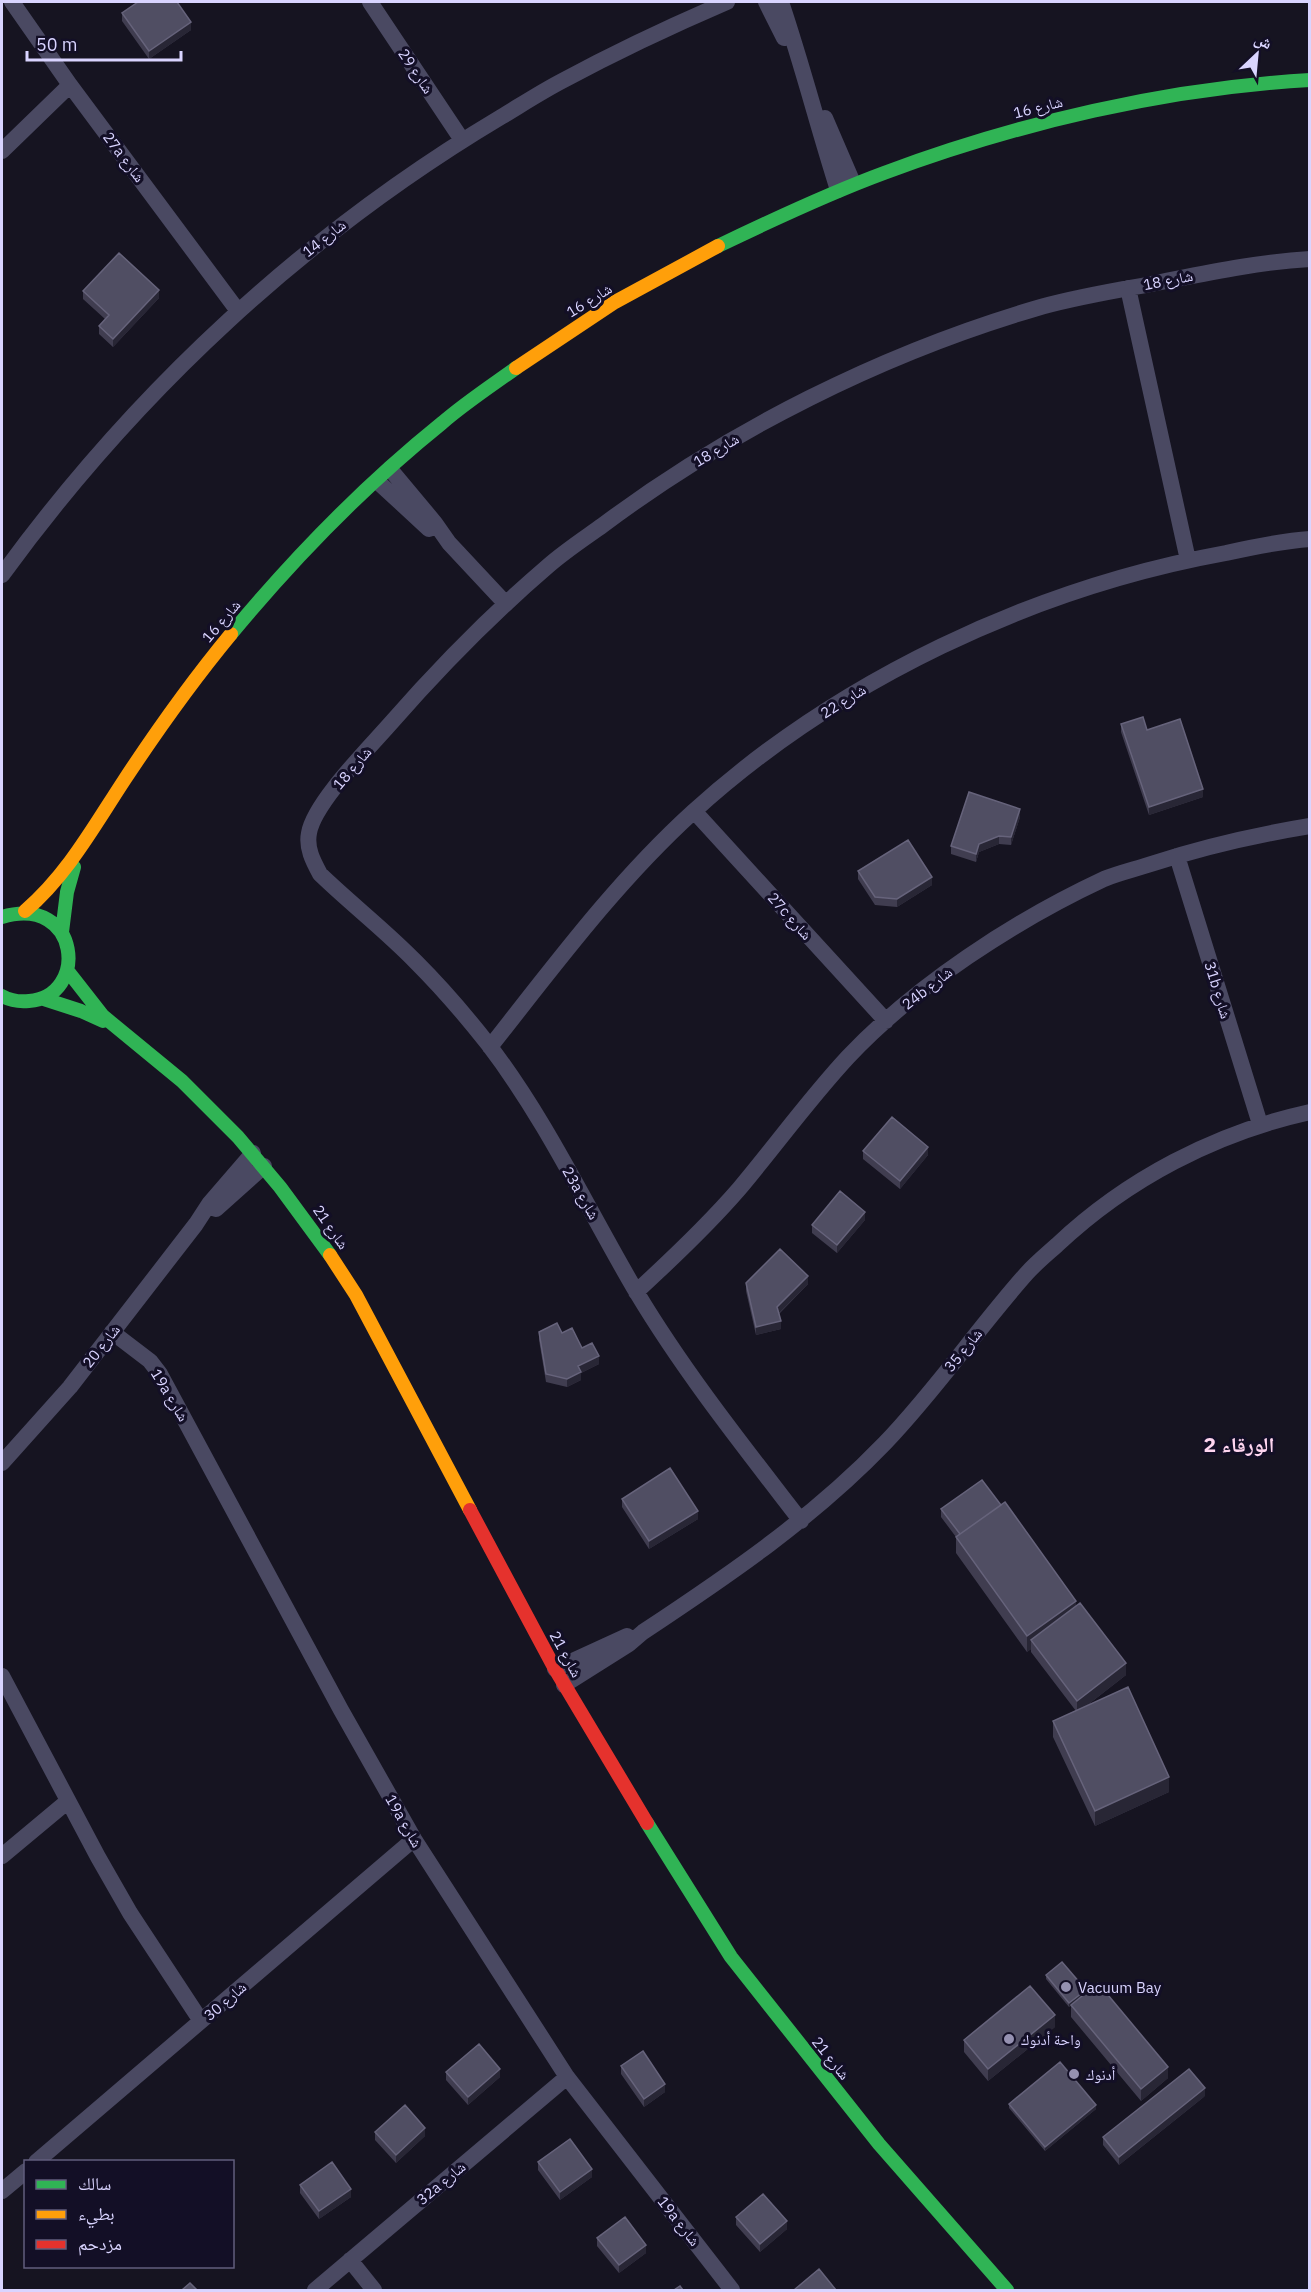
<svg xmlns="http://www.w3.org/2000/svg" width="1311" height="2292" viewBox="0 0 1311 2292" font-family="'IBM Plex Sans','Noto Naskh Arabic',sans-serif">
	<rect width="100%" height="100%" fill="#161421"/>
	<g fill="none" stroke-linecap="round" stroke-linejoin="round">
		<path stroke="#4a4962" stroke-width="16" d="M12,2L70,85L238,311
			M370,2L462,140
			M766,2L784,38
			M781,2C802,64 818,127 838,190
			M825,118L853,183
			M2,151L70,85
			M1128,288L1188,560
			M390,469L435,523L449,543L506,604
			M377,481L429,529
			M2,575C136,391 305,234 501,117C521,105 541,92 562,81C616,52 671,26 727,2
			M694,811L886,1021
			M1177,856L1260,1124
			M490,1047C554,966 616,882 693,812C838,680 1033,588 1226,553C1253,547 1281,541 1310,539
			M216,1209L264,1166
			M636,1292C672,1259 707,1226 739,1189C776,1145 809,1099 848,1057C916,985 1014,921 1104,879C1119,873 1136,869 1151,864C1203,847 1255,835 1310,826
			M112,1332L150,1361L160,1374L341,1710L414,1839L567,2077L732,2290
			M2,1463L70,1387L196,1224L209,1204L253,1153
			M801,1521C744,1447 685,1373 637,1293C588,1210 547,1121 488,1044C466,1016 442,988 416,962C386,931 351,904 320,874C313,861 306,848 309,833C314,803 369,748 390,724C439,668 492,614 548,566C565,551 585,538 603,525C730,430 882,354 1034,309C1074,297 1116,291 1156,283C1207,273 1258,262 1310,259
			M555,1669L627,1636
			M2,1676L98,1857L130,1913L201,2021
			M564,1685L629,1644L643,1632C729,1575 813,1518 885,1443C936,1390 978,1328 1027,1273C1036,1263 1047,1254 1057,1245C1127,1179 1215,1133 1310,1112
			M2,1856L68,1801
			M36,2162L414,1839
			M2,2191L26,2171
			M350,2260L374,2290
			M315,2290L567,2077"/>
		<path stroke="#30b455" stroke-width="14" d="M718,246C772,220 827,194 884,173C1018,123 1167,88 1310,80
			M231,634C294,558 365,485 442,423C465,403 491,386 516,368
			M2,917C81,894 89,997 29,1001C19,1002 11,1001 2,996
			M62,932L67,892L74,867
			M67,970L103,1016L182,1081L238,1137L280,1187L330,1255
			M44,999L81,1011L103,1021
			M647,1823L731,1957L879,2144L1007,2290"/>
		<path stroke="#ff9f0a" stroke-width="14" d="M516,368L615,302L718,246
			M25,911C68,874 94,826 125,779C158,729 193,680 231,634
			M330,1255L356,1295L470,1510"/>
		<path stroke="#e5322d" stroke-width="14" d="M470,1510L555,1669L647,1823"/>
	</g>
	<path fill="#403d50" d="M122,13L191,30L149,59L122,21Z
		M83,291L159,298L113,347L99,334V326L105,319L83,299Z
		M1121,724L1147,730L1203,797L1149,815L1121,732Z
		M1020,817L1011,845L999,844L979,852L976,862L951,854V846Z
		M858,871L932,885L897,907L875,905L858,879Z
		M863,1151L928,1155L900,1189L863,1159Z
		M865,1220L837,1253L812,1233V1225Z
		M746,1283L808,1284L779,1314L781,1329L756,1335L746,1291Z
		M539,1332L562,1333L582,1348L599,1364L581,1373V1380L567,1387L546,1382L539,1340Z
		M622,1499L698,1519L649,1549L622,1507Z
		M941,1509L1076,1606L1126,1675L1085,1707L1169,1792L1095,1826L1053,1737V1721L1076,1711L1031,1652V1649L1027,1652L956,1553V1537L941,1517Z
		M1046,1975L1086,1993L1168,2078L1141,2101L1071,2017V2006L1069,2007L1046,1979Z
		M1055,2027L988,2081L964,2052V2040Z
		M621,2066L665,2092L644,2107L621,2074Z
		M446,2072L500,2077L468,2105L446,2080Z
		M1205,2096L1119,2165L1103,2145V2137Z
		M1009,2104L1096,2109L1045,2151L1009,2108Z
		M375,2132L425,2136L396,2163L375,2140Z
		M538,2162L592,2177L560,2200L538,2170Z
		M300,2185L351,2197L319,2219L300,2193Z
		M736,2217L787,2229L760,2252L736,2225Z
		M597,2238L646,2253L619,2273L597,2246Z"/>
	<path fill="#282635" d="M191,22V30L149,59V51Z
		M159,290V298L113,347V339Z
		M1203,789V797L1149,815V807Z
		M1020,809V817L1011,845V837Z
		M999,836V844L979,852L976,862V854L979,844Z
		M932,877V885L897,907V899Z
		M928,1147V1155L900,1189V1181Z
		M865,1212V1220L837,1253V1245Z
		M808,1276V1284L777,1315V1307Z
		M781,1321V1329L756,1335V1327Z
		M599,1356V1364L581,1373V1380L567,1387V1379L578,1366Z
		M698,1511V1519L649,1549V1541Z
		M1076,1601V1617L1031,1640V1649L1027,1652V1636Z
		M1126,1663V1675L1077,1713V1701Z
		M1169,1777V1792L1095,1826V1811Z
		M1086,1990V1994L1069,2007V2003Z
		M1055,2015V2027L988,2081V2069Z
		M1168,2067V2078L1141,2101V2089Z
		M500,2069V2077L468,2105V2097Z
		M665,2084V2092L644,2107V2099Z
		M1205,2088V2096L1119,2165V2157Z
		M1096,2105V2109L1045,2151V2147Z
		M425,2128V2136L396,2163V2155Z
		M592,2169V2177L560,2200V2192Z
		M351,2189V2197L319,2219V2211Z
		M787,2221V2229L760,2252V2244Z
		M646,2245V2253L619,2273V2265Z"/>
	<path fill="#504e63" stroke="#66637b" stroke-width="1.5" d="M138,2H177L191,22L149,51L122,13Z
		M119,253L159,290L113,339L99,326L109,315L83,291Z
		M1143,717L1147,730L1180,719L1203,789L1149,807L1121,724Z
		M969,792L1020,809L1011,837L999,836L979,844L976,854L951,846Z
		M908,840L932,877L897,899L875,897L858,871Z
		M892,1117L928,1147L900,1181L863,1151Z
		M840,1191L865,1212L837,1245L812,1225Z
		M780,1249L808,1276L777,1307L781,1321L756,1327L746,1283Z
		M557,1323L562,1333L572,1328L582,1348L592,1343L599,1356L578,1366L581,1372L567,1379L546,1374L539,1332Z
		M670,1468L698,1511L649,1541L622,1499Z
		M982,1480L1001,1505L960,1534L941,1509Z
		M1005,1502L1076,1601L1027,1636L956,1537Z
		M1080,1603L1126,1663L1077,1701L1031,1640Z
		M1128,1687L1169,1777L1095,1811L1053,1721Z
		M1062,1962L1086,1990L1069,2003L1046,1975Z
		M1098,1983L1168,2067L1141,2089L1071,2005Z
		M1030,1986L1055,2015L988,2069L964,2040Z
		M479,2044L500,2069L468,2097L446,2072Z
		M643,2051L665,2084L644,2099L621,2066Z
		M1060,2062L1096,2105L1045,2147L1009,2104Z
		M1189,2069L1205,2088L1119,2157L1103,2137Z
		M405,2105L425,2128L396,2155L375,2132Z
		M570,2139L592,2169L560,2192L538,2162Z
		M332,2162L351,2189L319,2211L300,2185Z
		M763,2194L787,2221L760,2244L736,2217Z
		M625,2217L646,2245L619,2265L597,2238Z
		M819,2269L836,2290H794Z
		M190,2283L197,2290H182Z
		M680,2286L683,2290H674Z"/>
	<g fill="#9591b1" stroke="#130f26" stroke-width="2">
		<circle cx="1066" cy="1987" r="6"/>
		<circle cx="1009" cy="2039" r="6"/>
		<circle cx="1074" cy="2074" r="6"/>
	</g>
	<g text-anchor="middle" dominant-baseline="central" stroke-width="6" stroke-linejoin="round" paint-order="stroke">
		<g font-size="15" fill="#d9d4ff" stroke="#130f26">
			<text transform="translate(416 71) rotate(56)">شارع 29</text>
			<text transform="translate(1038 107) rotate(-14)">شارع 16</text>
			<text transform="translate(124 157) rotate(53)">27a شارع</text>
			<text transform="translate(324 238) rotate(-38)">شارع 14</text>
			<text transform="translate(1168 280) rotate(-11)">شارع 18</text>
			<text transform="translate(589 300) rotate(-32)">شارع 16</text>
			<text transform="translate(716 450) rotate(-31)">شارع 18</text>
			<text transform="translate(221 621) rotate(-50)">شارع 16</text>
			<text transform="translate(843 701) rotate(-32)">شارع 22</text>
			<text transform="translate(352 768) rotate(-50)">شارع 18</text>
			<text transform="translate(790 916) rotate(48)">27c شارع</text>
			<text transform="translate(927 988) rotate(-38)">24b شارع</text>
			<text transform="translate(1218 990) rotate(73)">31b شارع</text>
			<text transform="translate(581 1193) rotate(60)">23a شارع</text>
			<text transform="translate(331 1227) rotate(55)">شارع 21</text>
			<text transform="translate(101 1346) rotate(-52)">شارع 20</text>
			<text transform="translate(963 1350) rotate(-51)">شارع 35</text>
			<text transform="translate(170 1395) rotate(59)">19a شارع</text>
			<text transform="translate(566 1654) rotate(61)">شارع 21</text>
			<text transform="translate(404 1821) rotate(60)">19a شارع</text>
			<text transform="translate(225 2001) rotate(-41)">شارع 30</text>
			<text transform="translate(831 2058) rotate(51)">شارع 21</text>
			<text transform="translate(441 2183) rotate(-40)">32a شارع</text>
			<text transform="translate(679 2221) rotate(52)">19a شارع</text>
		</g>
		<g font-size="15" fill="#d9d4ff" stroke="#130f26" text-anchor="start">
			<text x="1078" y="1987">Vacuum Bay</text>
			<text x="1021" y="2039">واحة أدنوك</text>
			<text x="1086" y="2074">أدنوك</text>
		</g>
		<g font-size="21" font-weight="bold" fill="#ffd6f0" stroke="#130f26">
			<text x="1239" y="1444">الورقاء 2</text>
		</g>
	</g>
	<rect width="1311" height="2292" fill="none" stroke="#d9d4ff" stroke-width="6"/>
	<rect x="24" y="2160" width="210" height="108" fill="#130f26" stroke="#625e7d" stroke-width="1.5"/>
	<rect x="36" y="2180" width="30" height="9" fill="#30b455" stroke="#625e7d" stroke-width="1.5"/>
	<text x="78" y="2190" font-size="18" fill="#d9d4ff">سالك</text>
	<rect x="36" y="2210" width="30" height="9" fill="#ff9f0a" stroke="#625e7d" stroke-width="1.5"/>
	<text x="78" y="2220" font-size="18" fill="#d9d4ff">بطيء</text>
	<rect x="36" y="2240" width="30" height="9" fill="#e5322d" stroke="#625e7d" stroke-width="1.5"/>
	<text x="78" y="2250" font-size="18" fill="#d9d4ff">مزدحم</text>
	<g transform="translate(1257 54) rotate(26)" stroke="#130f26" stroke-width="4.5" paint-order="stroke">
	<path d="M0-4.5L10 22L0 15L-10 22Z" fill="#d9d4ff"/>
	<text y="-9" font-size="16" font-weight="bold" text-anchor="middle" fill="#d9d4ff">ش</text>
	</g>
	<path d="M27 51v9h154v-9" fill="none" stroke="#d9d4ff" stroke-width="3"/>
	<text x="36" y="51" font-size="18" fill="#d9d4ff" stroke="#130f26" stroke-width="4.5" paint-order="stroke">50 m</text>
</svg>
